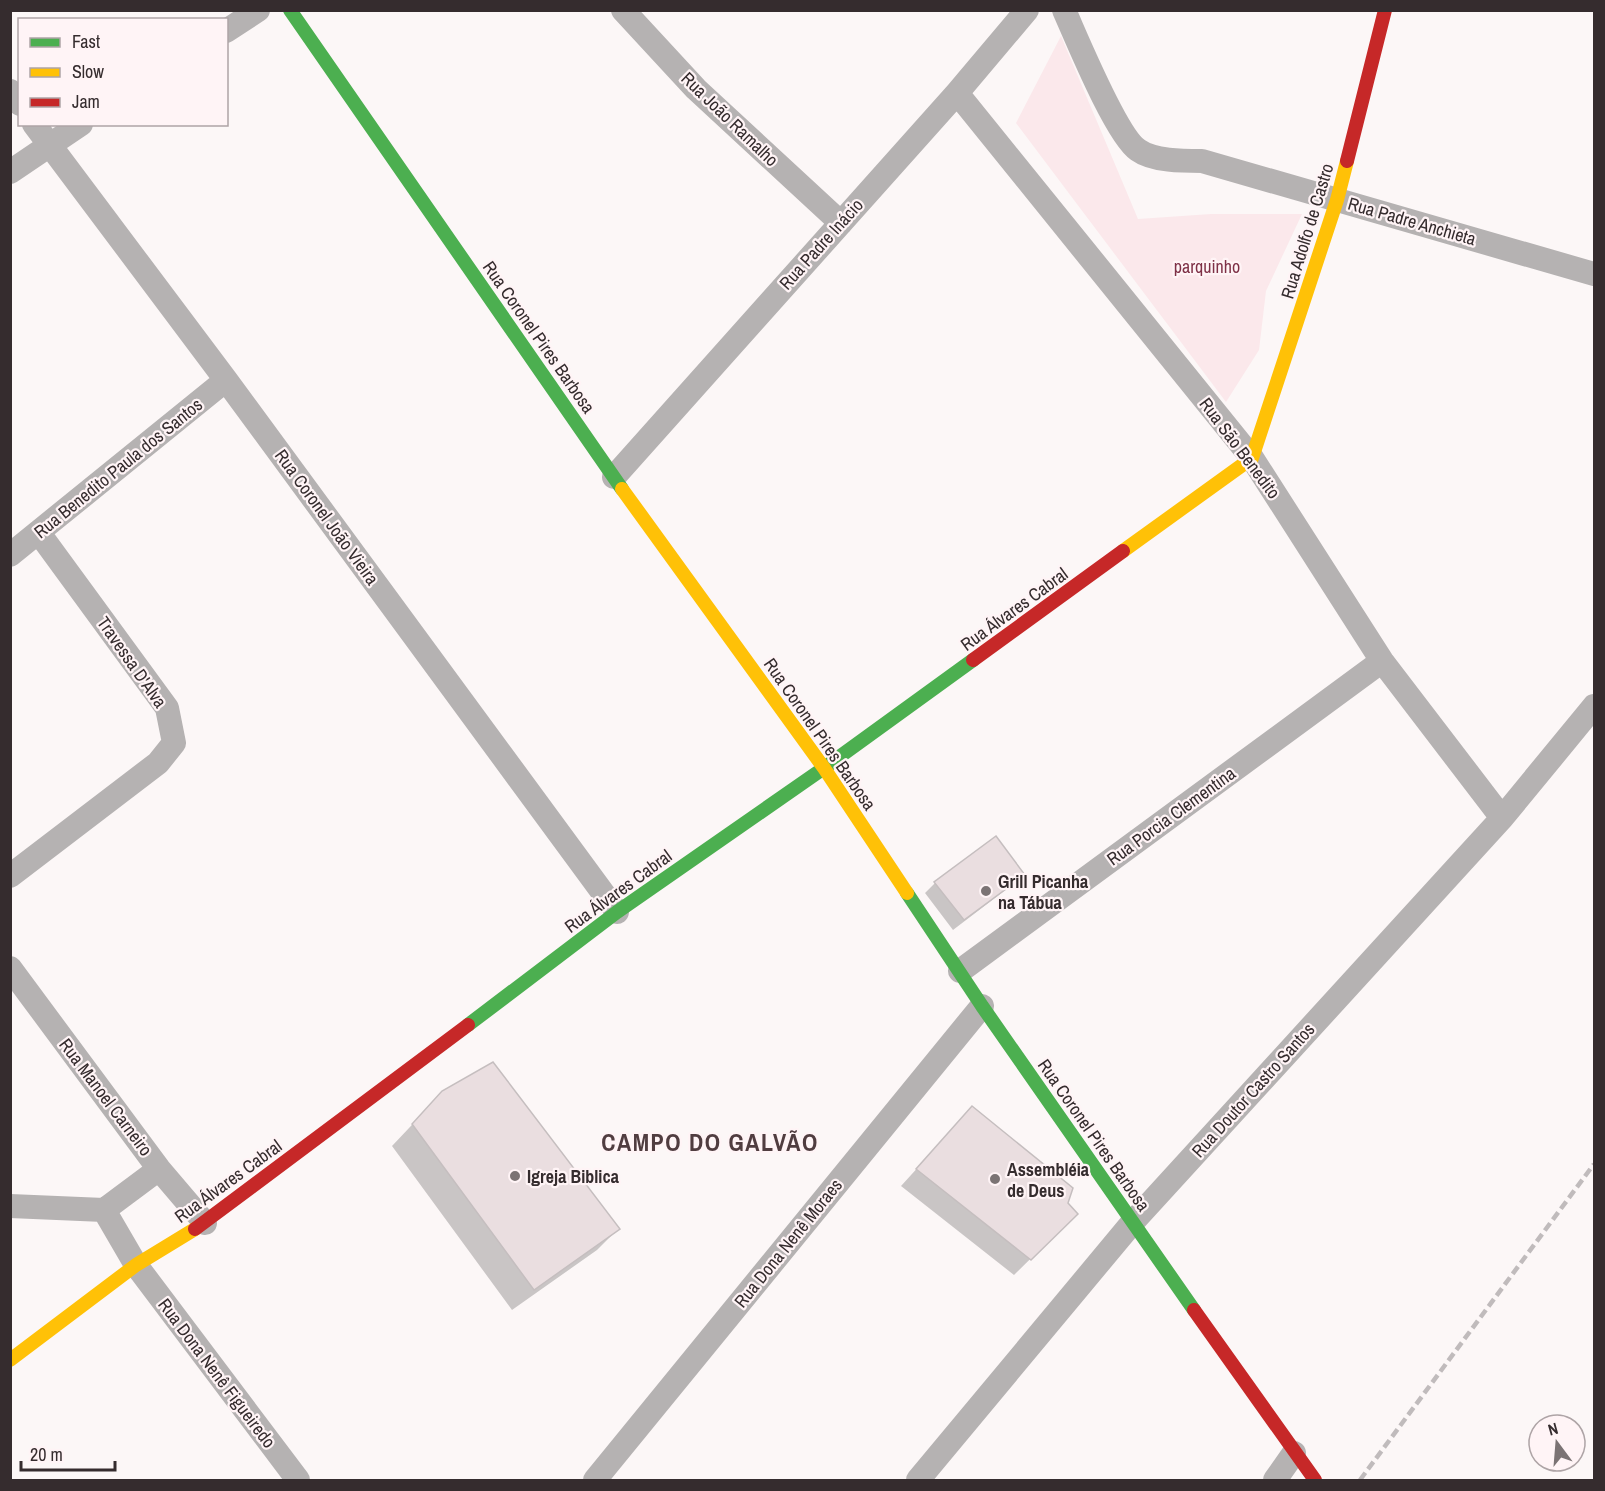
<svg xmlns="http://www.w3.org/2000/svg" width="1605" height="1491" viewBox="0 0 1605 1491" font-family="'Archivo Narrow',sans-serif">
	<rect width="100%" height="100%" fill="#fcf7f7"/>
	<path fill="#fbe8eb" d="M1061,36L1138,219L1211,214H1302L1266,291L1259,350L1226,402L1016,123Z"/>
	<path fill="#0003" d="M1023,875L1012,885L953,930L925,893L935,883Z
		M443,1092L618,1229L597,1250L512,1310L392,1146Z
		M972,1108L1076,1214L1014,1275L901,1186Z"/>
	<path fill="#eadee0" stroke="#c5bebf" stroke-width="1.5" d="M996,836L1025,875L964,920L934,882Z
		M493,1062L620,1229L534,1290L412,1124L442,1091Z
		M972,1106L1073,1188L1068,1203L1078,1214L1031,1260L916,1169Z"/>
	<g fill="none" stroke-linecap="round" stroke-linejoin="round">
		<path stroke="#b5b2b2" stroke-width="24" d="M623,10L696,89L841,223
			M1064,10C1077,39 1116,135 1138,150C1153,161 1183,161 1202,161L1594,274
			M226,31L258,10
			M10,91L20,104
			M957,93L1252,458L1382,661L1502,818
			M34,124L226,380L617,912
			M10,172L81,124
			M614,477L957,93L1027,10
			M10,555L226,380
			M10,876L158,763L174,743L167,708L39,533
			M10,968L159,1169L205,1223
			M960,971L1382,661
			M10,1206L104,1210
			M104,1210L136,1265L298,1480
			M104,1210L159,1169
			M595,1480L982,1006
			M918,1480L1132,1223L1502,818L1594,706
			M1275,1480L1294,1453"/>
		<path stroke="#4caf50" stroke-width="14" d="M290,10L622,489
			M907,893L982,1006L1194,1310
			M468,1025L617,912L824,768L973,660"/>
		<path stroke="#ffc107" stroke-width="14" d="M622,489L824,768L907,893
			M1123,551L1252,458L1337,200L1347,161
			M10,1360L136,1265L195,1229"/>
		<path stroke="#c62828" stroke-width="14" d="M1347,161L1385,10
			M973,660L1123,551
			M195,1229L468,1025
			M1194,1310L1315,1480"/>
		<path stroke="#c0bbbc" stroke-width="4.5" stroke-dasharray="9 4.5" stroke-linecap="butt" d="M1360,1480L1594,1164"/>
	</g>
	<g fill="#7b7374" stroke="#fff4f6" stroke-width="2">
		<circle cx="986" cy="891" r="6"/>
		<circle cx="515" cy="1176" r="6"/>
		<circle cx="995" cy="1179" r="6"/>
	</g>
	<g text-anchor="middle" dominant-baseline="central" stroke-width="4.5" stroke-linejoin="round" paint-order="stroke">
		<g font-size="18" fill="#352c2e" stroke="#fff4f6">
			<text transform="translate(730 119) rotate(44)">Rua João Ramalho</text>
			<text transform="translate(1412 221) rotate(16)">Rua Padre Anchieta</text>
			<text transform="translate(1307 231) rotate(-73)">Rua Adolfo de Castro</text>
			<text transform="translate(821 244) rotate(-48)">Rua Padre Inácio</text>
			<text transform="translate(539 337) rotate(55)">Rua Coronel Pires Barbosa</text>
			<text transform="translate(1240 448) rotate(53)">Rua São Benedito</text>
			<text transform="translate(118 468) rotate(-39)">Rua Benedito Paula dos Santos</text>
			<text transform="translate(327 517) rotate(54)">Rua Coronel João Vieira</text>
			<text transform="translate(1014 609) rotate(-36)">Rua Álvares Cabral</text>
			<text transform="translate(132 662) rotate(55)">Travessa D'Alva</text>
			<text transform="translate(820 734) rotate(55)">Rua Coronel Pires Barbosa</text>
			<text transform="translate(1171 816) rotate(-36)">Rua Porcia Clementina</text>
			<text transform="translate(618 891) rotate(-36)">Rua Álvares Cabral</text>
			<text transform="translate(1253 1090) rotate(-48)">Rua Doutor Castro Santos</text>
			<text transform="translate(106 1097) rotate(53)">Rua Manoel Carneiro</text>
			<text transform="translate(1094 1135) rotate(55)">Rua Coronel Pires Barbosa</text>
			<text transform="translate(228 1181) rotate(-36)">Rua Álvares Cabral</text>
			<text transform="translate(788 1243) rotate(-51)">Rua Dona Nenê Moraes</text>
			<text transform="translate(217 1373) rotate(53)">Rua Dona Nenê Figueiredo</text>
		</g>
		<g font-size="18" fill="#7e3046" stroke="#fff4f6">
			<text x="1207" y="266">parquinho</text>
		</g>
		<g font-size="18" font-weight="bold" fill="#352c2e" stroke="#fff4f6" text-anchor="start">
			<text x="998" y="881">Grill Picanha<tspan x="998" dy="21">na Tábua</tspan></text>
			<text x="1007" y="1169">Assembléia<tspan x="1007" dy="21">de Deus</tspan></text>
			<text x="527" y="1176">Igreja Biblica</text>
		</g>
		<g font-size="24" font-weight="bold" letter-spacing="1.5" fill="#503d40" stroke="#fff4f6">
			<text x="710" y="1142">CAMPO DO GALVÃO</text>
		</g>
	</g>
	<rect width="1605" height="1491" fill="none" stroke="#352c2e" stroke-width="24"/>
	<rect x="18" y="18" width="210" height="108" fill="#fff4f6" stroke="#aea4a6" stroke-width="1.5"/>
	<rect x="30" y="38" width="30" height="9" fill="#4caf50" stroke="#aea4a6" stroke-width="1.5"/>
	<text x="72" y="48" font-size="18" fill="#352c2e">Fast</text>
	<rect x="30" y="68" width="30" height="9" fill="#ffc107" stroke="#aea4a6" stroke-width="1.5"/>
	<text x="72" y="78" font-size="18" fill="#352c2e">Slow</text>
	<rect x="30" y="98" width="30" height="9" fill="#c62828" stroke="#aea4a6" stroke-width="1.5"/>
	<text x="72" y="108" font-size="18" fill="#352c2e">Jam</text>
	<g transform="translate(1557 1443) rotate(344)"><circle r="28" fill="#fff4f6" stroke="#aea4a6" stroke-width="1.5"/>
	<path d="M0-4.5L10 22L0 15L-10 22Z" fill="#7b7374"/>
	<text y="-9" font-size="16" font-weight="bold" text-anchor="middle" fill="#352c2e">N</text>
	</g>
	<path d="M21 1461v9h94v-9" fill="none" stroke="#352c2e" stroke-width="3"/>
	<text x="30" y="1461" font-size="18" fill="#352c2e" stroke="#fff4f6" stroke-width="4.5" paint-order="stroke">20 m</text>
</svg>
